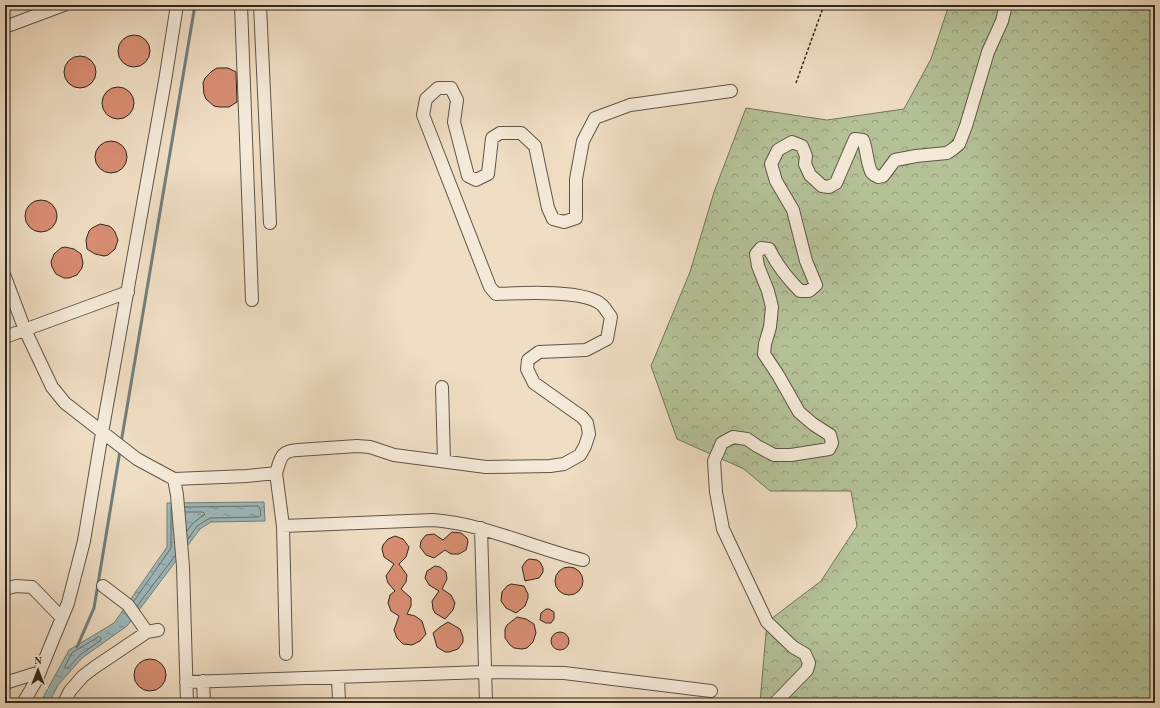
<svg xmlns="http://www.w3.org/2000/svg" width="1160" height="708" viewBox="0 0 1160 708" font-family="'Old Standard TT',serif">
	<defs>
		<pattern id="forest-crowns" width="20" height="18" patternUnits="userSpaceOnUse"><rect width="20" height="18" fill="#b5c298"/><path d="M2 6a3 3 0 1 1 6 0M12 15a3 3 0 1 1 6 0" fill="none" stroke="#949e7b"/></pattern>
		<pattern id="water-ripples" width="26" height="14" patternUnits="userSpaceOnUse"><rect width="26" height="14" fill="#9ebabd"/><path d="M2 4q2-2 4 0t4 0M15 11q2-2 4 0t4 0" fill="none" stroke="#819799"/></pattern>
	</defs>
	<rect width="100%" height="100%" fill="#f0dec4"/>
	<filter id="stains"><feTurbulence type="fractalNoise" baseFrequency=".005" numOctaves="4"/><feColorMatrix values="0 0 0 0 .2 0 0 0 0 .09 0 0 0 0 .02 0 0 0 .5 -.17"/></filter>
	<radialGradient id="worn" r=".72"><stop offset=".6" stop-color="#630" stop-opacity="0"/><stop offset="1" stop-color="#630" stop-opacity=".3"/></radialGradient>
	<path fill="url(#forest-crowns)" stroke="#72745a" d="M949,5H1155V703H760L767,622L821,581L857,526L851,491H770L744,469L677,439L651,366L690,272L714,192L746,108L827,120L904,109L931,59Z"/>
	<path fill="url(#water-ripples)" stroke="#717f7d" d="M264,502L265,521L211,522L200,529L127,626L82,658L58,685L49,703H40L69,650L114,623L167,547V503Z"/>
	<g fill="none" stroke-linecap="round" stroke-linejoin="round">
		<path stroke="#66706d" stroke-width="1" d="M185,507L258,506L260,508L261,515L259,517L210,518L197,526L188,539
			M185,512H203L205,514L193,523L187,531
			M134,601L171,548V508
			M137,606L175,556
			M99,637L101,638V640L80,655L68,668H65V666L72,653Z"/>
		<path stroke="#717f7d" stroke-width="3" d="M121,443L195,5
			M77,647L94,608L120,451"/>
	</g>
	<path fill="#d98e73" stroke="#2e271d" d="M118 51a16 16 0 1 1 32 0a16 16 0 1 1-32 0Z
		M64 72a16 16 0 1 1 32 0a16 16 0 1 1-32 0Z
		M217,68H228L236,72L237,102L229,107H219L214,106L206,99L204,94L203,83L205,78L212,71Z
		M102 103a16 16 0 1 1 32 0a16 16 0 1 1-32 0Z
		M95 157a16 16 0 1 1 32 0a16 16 0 1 1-32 0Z
		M25 216a16 16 0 1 1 32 0a16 16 0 1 1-32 0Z
		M100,224L109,226L112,228L115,232L118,240L115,249L108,255L104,256L95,254L87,249L86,240L89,231L92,228Z
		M65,247L74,249L81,254L83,263L82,268L77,275L69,278H64L56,274L52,267L51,262L54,254L61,248Z
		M452,532L461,533L467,538L468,542L466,550L459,554H451L445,550L434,558L426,555L420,547L421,541L426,535L434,534L443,540Z
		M395,536L403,539L409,547L406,557L399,564L407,575L406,582L401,589L411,598V606L407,614L415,616L422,621L426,634L420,641L412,645L403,644L397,638L394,630L399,616L391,611L388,603L390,595L395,591L388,583L386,576L394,564L384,557L382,549L383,545L388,539Z
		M529,559L537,560L540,562L543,568V572L539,578L525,581L522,567L526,561Z
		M435,566L440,567L446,572L447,579L442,589L451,595L455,603L453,610L445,619L435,613L433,609L432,601L439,591L429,585L425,578L427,571Z
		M555 581a14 14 0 1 1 28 0a14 14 0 1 1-28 0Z
		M511,584L524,586L528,594V598L525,606L516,613L506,608L501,601L502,592L507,586Z
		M546,609H549L554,612V619L551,623H546L540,620L541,613Z
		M517,617L526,619L534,624L536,633L533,642L527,648L522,649L514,648L510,645L505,638V629L507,625Z
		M448,622L460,629L463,637V642L458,649L449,652H445L437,647L433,633L440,627Z
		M551 641a9 9 0 1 1 18 0a9 9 0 1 1-18 0Z
		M134 675a16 16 0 1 1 32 0a16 16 0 1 1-32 0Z"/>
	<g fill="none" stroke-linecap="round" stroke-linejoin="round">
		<g stroke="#5e5547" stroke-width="14">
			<path id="minor" d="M241,5L252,300
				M260,5L270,223
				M5,27L64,5
				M5,277L25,330L52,387L65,403L137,459L174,479L177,495L183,566L187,703
				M5,337L128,292
				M442,387L444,461
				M276,473L283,526L286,654
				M174,479L247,476L276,473C281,458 280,451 298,450L357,446L370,447L394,455L486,467L550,466L564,464L580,455L585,446L589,434L587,423L582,417L534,383L527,369L528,360L539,352L586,350L607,339L611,317C608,313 605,308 602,305C585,289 519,293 496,294L490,287L423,115L426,99L438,88H451L457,100L454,122L468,176L476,180L488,174L492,138L500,133H521L535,146L548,208L553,219L564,222L576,218V179L583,141L595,118L630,105L731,91
				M283,526L433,520C485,524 533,548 583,560
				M481,528L486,703
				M103,586L128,605L147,632
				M5,589L16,586L32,587L62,618
				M338,677L339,703
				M203,681L204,703
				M186,682L485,672L564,673L711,691
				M5,683L40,672
				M23,703L36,681L68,603L84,541L102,433L165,81L177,5
				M64,703L70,691L83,676L95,667L147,632L158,630
				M775,703L807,670L809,663L805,654L793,647L767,622L723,529L716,492L714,461L722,443L733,437L747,439L757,446L774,455H791L829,449L832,443L830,435L813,424L799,412L778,375L764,354L765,344L770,327L772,307L768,291L758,266L756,254L761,248L769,249C777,265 787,278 800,291H809L816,285L806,261L793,210L776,181L771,164L778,150L792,142L802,146L806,156L805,164L810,175L822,186L829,187L836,183L855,139L863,140C867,149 867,166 872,173C874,175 876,176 878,177L883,176L895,160L916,156L947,153L953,149L959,144L966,126L988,52L1002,21L1006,5"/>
		</g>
		<path stroke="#2e271d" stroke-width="1.5" stroke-dasharray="3 2" stroke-linecap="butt" d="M796,83L824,5"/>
		<use href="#minor" stroke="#f5ead9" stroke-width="12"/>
	</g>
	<rect width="1160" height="708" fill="none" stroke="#f0dec4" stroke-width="20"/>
	<rect x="6" y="6" width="1148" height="696" fill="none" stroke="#2e271d" stroke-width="2"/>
	<rect x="10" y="10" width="1140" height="688" fill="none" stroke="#2e271d"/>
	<g transform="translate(38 670)" stroke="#f5ead9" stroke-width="3" paint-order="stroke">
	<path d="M0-3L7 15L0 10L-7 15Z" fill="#2e271d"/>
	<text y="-6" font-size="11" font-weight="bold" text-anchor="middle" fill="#2e271d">N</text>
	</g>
	<rect width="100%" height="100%" filter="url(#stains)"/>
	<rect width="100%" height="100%" fill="url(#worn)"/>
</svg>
